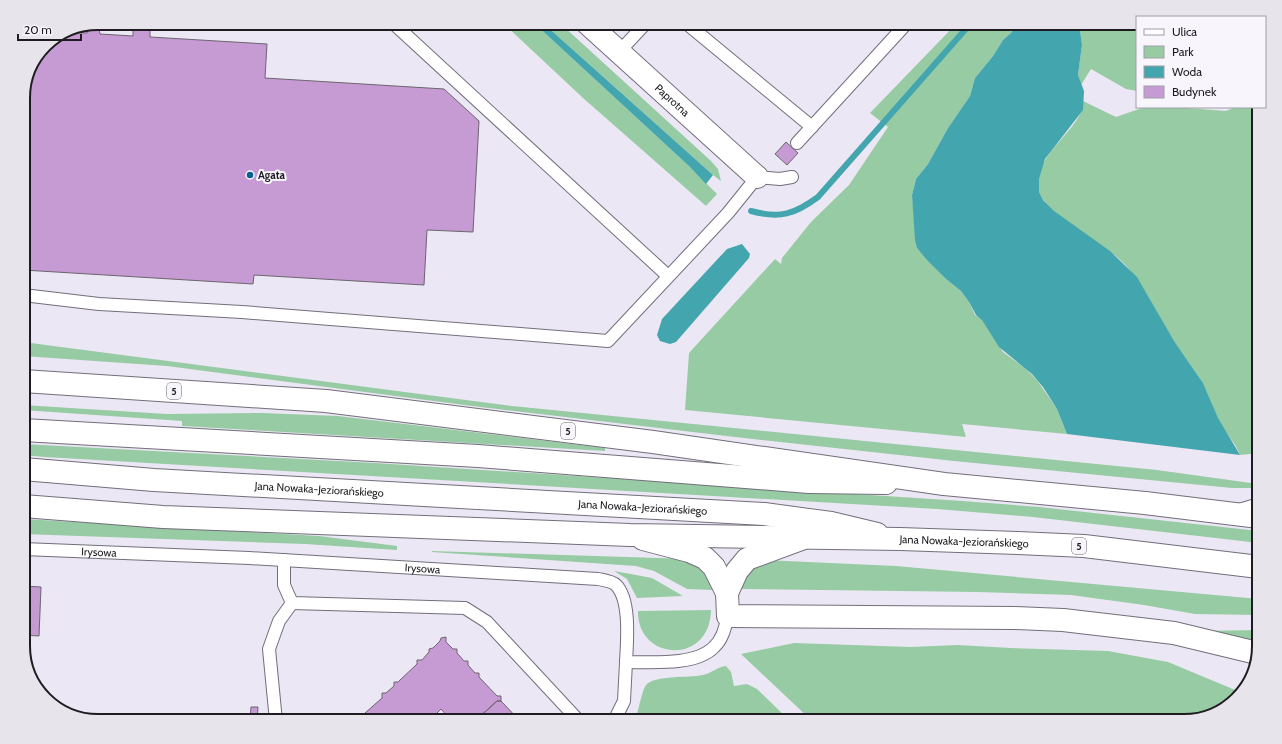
<svg xmlns="http://www.w3.org/2000/svg" width="1282" height="744" viewBox="0 0 1282 744" font-family="Cabin,sans-serif">
	<rect width="100%" height="100%" fill="#ece7f4"/>
	<path fill="#97cba4" d="M503,23H534L690,167L717,194L706,206L583,98Z
		M543,23H560L562,25L711,161L718,169L721,181L713,175Z
		M957,23H1016L1012,32L1003,40L993,56L975,78L970,96L948,128L928,164L916,179L912,195L917,248L946,279L961,291L969,302L975,315L982,319L1003,352L1026,369L1037,380L1057,409L1067,434L962,424L966,437L685,410L689,353L775,259L781,264L782,258L811,222L849,185L888,127L870,113Z
		M1079,23H1137V91L1126,89L1091,69L1081,85L1078,75L1082,45Z
		M1083,101L1116,117L1142,108L1175,107L1226,111L1235,107H1259V453L1240,455C1235,442 1224,431 1218,419C1213,409 1210,398 1205,388C1197,372 1185,358 1175,343C1155,313 1145,282 1118,258C1100,241 1039,211 1038,187C1036,150 1083,130 1083,101Z
		M23,342L512,406L1157,470L1251,483L1257,485L1256,488H1232L954,461L735,437L472,406L167,366L23,356Z
		M23,405L167,414L262,413L338,416L605,448V451L182,426V421L23,410Z
		M23,444L375,463L963,501L1039,507L1259,531V543L1033,517L937,509L45,457L23,455Z
		M23,519L319,536L397,546V550L305,544L23,534Z
		M432,551L690,559L707,570L713,590L687,589L654,571L636,566L432,552Z
		M764,560L896,566L1259,599V615L1195,614L1144,605L1071,595L977,592L740,589L744,572Z
		M614,571L652,578L683,596L637,598L627,579Z
		M711,610C710,666 637,661 638,611Z
		M1259,630V638L1239,640L1198,631Z
		M794,643L910,647L958,645L1011,648L1108,651L1168,662L1240,692L1221,711L1184,721H812L741,654Z
		M726,666L731,672L734,686L747,684L757,689L790,721H635C638,713 642,690 646,685C655,675 688,678 703,675C712,673 717,667 726,666Z"/>
	<path fill="#43a5ae" d="M534,23H543L713,175L706,184L690,167Z
		M1016,23H1079L1082,45L1078,75L1084,91L1083,110L1045,159L1039,179V192L1043,200L1054,211L1110,251L1137,277L1174,341L1203,383L1218,418L1240,455L1067,434L1057,409L1043,387L1032,374L999,347L982,320L976,315L969,302L961,291L946,279L927,260L917,248L915,240L912,195L916,179L928,164L948,128L970,96L975,78L993,56L1003,40L1012,32Z
		M742,244L750,254L749,258L676,342L670,344L660,341L657,335L662,319L727,249Z"/>
	<g fill="none" stroke-linecap="round" stroke-linejoin="round">
		<path stroke="#43a5ae" stroke-width="6" d="M751,211C780,219 795,214 818,197L971,23"/>
	</g>
	<path fill="#c69ad2" stroke="#6c656f" d="M94,27L99,29L100,34L133,36V30H150V37L267,44L265,78L444,89L479,121L473,232L427,230L424,285L254,275L253,284L23,270V94L45,45L65,32L87,33L89,28Z
		M786,142L798,153L787,165L775,154Z
		M23,586L41,587L39,636L23,635Z
		M446,637V642L453,649H457V653L464,661H468V665L475,673H479V677L497,696H501V701H497L475,721H452L441,709L429,721H356L382,698V693H386L394,686V682H398L417,664V660H422L429,652V649L433,648L440,641L441,638Z
		M497,701H501L520,721H475Z
		M251,707H258L257,721H250Z"/>
	<g fill="none" stroke-linecap="round" stroke-linejoin="round">
		<g stroke="#736e7a" stroke-width="14">
			<g id="lane">
				<path d="M393,23L668,276"/>
				<path d="M686,23L812,127"/>
				<path d="M619,52L646,23"/>
				<path d="M797,143L907,23"/>
				<path d="M23,295L99,304L242,312L608,341L728,213L757,177L780,179L792,177"/>
				<path d="M1239,510L1259,504"/>
				<path id="s1" d="M23,549L249,558L598,579C603,580 612,581 616,585C631,600 627,642 626,662C651,662 696,666 714,647C723,639 725,627 728,616"/>
				<path d="M284,560V585L292,603L465,608L487,622L579,721"/>
				<path d="M276,721L269,649L279,621L292,603"/>
				<path d="M614,721L624,701L626,662"/>
			</g>
		</g>
		<g stroke="#736e7a" stroke-width="24">
			<g id="street">
				<path id="s2" d="M587,23L757,177"/>
				<path d="M643,539L689,551L705,558L714,567L727,593L728,616L1014,618L1063,620L1174,633L1257,653"/>
				<path d="M727,593L737,571L747,559L804,538"/>
			</g>
		</g>
		<g stroke="#736e7a" stroke-width="24">
			<g id="secondary">
				<path d="M23,430L478,456L809,482L886,483"/>
				<path id="s3" d="M23,469L154,480L764,514L831,523L877,534"/>
			</g>
		</g>
		<g stroke="#736e7a" stroke-width="24">
			<g id="primary">
				<path d="M23,381L326,401L653,442L944,484L1145,503L1259,517"/>
				<path id="s4" d="M23,506L163,517L630,535L900,539L1018,543L1084,546L1259,567"/>
			</g>
		</g>
		<use href="#lane" stroke="#fff" stroke-width="12"/>
		<use href="#street" stroke="#fff" stroke-width="22"/>
		<use href="#secondary" stroke="#fff" stroke-width="22"/>
		<use href="#primary" stroke="#fff" stroke-width="22"/>
	</g>
	<circle fill="#036091" stroke="#f8f5fd" stroke-width="1.5" cx="250" cy="175" r="4"/>
	<g text-anchor="middle" dominant-baseline="central" stroke-width="4" stroke-linejoin="round" paint-order="stroke">
		<g fill="#f8f5fd" stroke="#5f5d62" stroke-width="1">
			<rect x="167" y="383" width="14" height="16" rx="3"/>
			<rect x="561" y="423" width="14" height="16" rx="3"/>
			<rect x="1072" y="538" width="14" height="16" rx="3"/>
		</g>
		<g font-size="10" font-weight="bold" fill="#1e1c20">
			<text x="174" y="391">5</text>
			<text x="568" y="431">5</text>
			<text x="1079" y="546">5</text>
		</g>
		<g font-size="11" fill="#1e1c20" stroke="#f8f5fd">
			<text stroke="none"><textPath href="#s2" startOffset="115">Paprotna</textPath></text>
			<text stroke="none"><textPath href="#s3" startOffset="297">Jana Nowaka-Jeziorańskiego</textPath></text>
			<text stroke="none"><textPath href="#s3" startOffset="621">Jana Nowaka-Jeziorańskiego</textPath></text>
			<text stroke="none"><textPath href="#s4" startOffset="942">Jana Nowaka-Jeziorańskiego</textPath></text>
			<text stroke="none"><textPath href="#s1" startOffset="76">Irysowa</textPath></text>
			<text stroke="none"><textPath href="#s1" startOffset="400">Irysowa</textPath></text>
		</g>
		<g font-size="11" font-weight="bold" fill="#1e1c20" stroke="#f8f5fd" text-anchor="start">
			<text x="258" y="175">Agata</text>
		</g>
	</g>
	<path d="M0 0H1282V744H0ZM98 30H1184A68 68 0 0 1 1252 98V646A68 68 0 0 1 1184 714H98A68 68 0 0 1 30 646V98A68 68 0 0 1 98 30Z" fill="#e7e4eb" fill-rule="evenodd"/>
	<path fill="none" stroke="#1e1c20" stroke-width="2" d="M98 30H1184A68 68 0 0 1 1252 98V646A68 68 0 0 1 1184 714H98A68 68 0 0 1 30 646V98A68 68 0 0 1 98 30Z"/>
	<rect x="1136" y="16" width="130" height="92" fill="#f8f5fd" stroke="#a19ea5"/>
	<rect x="1144" y="29" width="20" height="6" fill="#ffffff" stroke="#a19ea5"/>
	<text x="1172" y="36" font-size="12" fill="#1e1c20">Ulica</text>
	<rect x="1144" y="46" width="20" height="12" fill="#97cba4" stroke="#a19ea5"/>
	<text x="1172" y="56" font-size="12" fill="#1e1c20">Park</text>
	<rect x="1144" y="66" width="20" height="12" fill="#43a5ae" stroke="#a19ea5"/>
	<text x="1172" y="76" font-size="12" fill="#1e1c20">Woda</text>
	<rect x="1144" y="86" width="20" height="12" fill="#c69ad2" stroke="#a19ea5"/>
	<text x="1172" y="96" font-size="12" fill="#1e1c20">Budynek</text>
	<path d="M18 34v6h63v-6" fill="none" stroke="#1e1c20" stroke-width="2"/>
	<text x="24" y="34" font-size="12" fill="#1e1c20" stroke="#f8f5fd" stroke-width="3" paint-order="stroke">20 m</text>
</svg>
